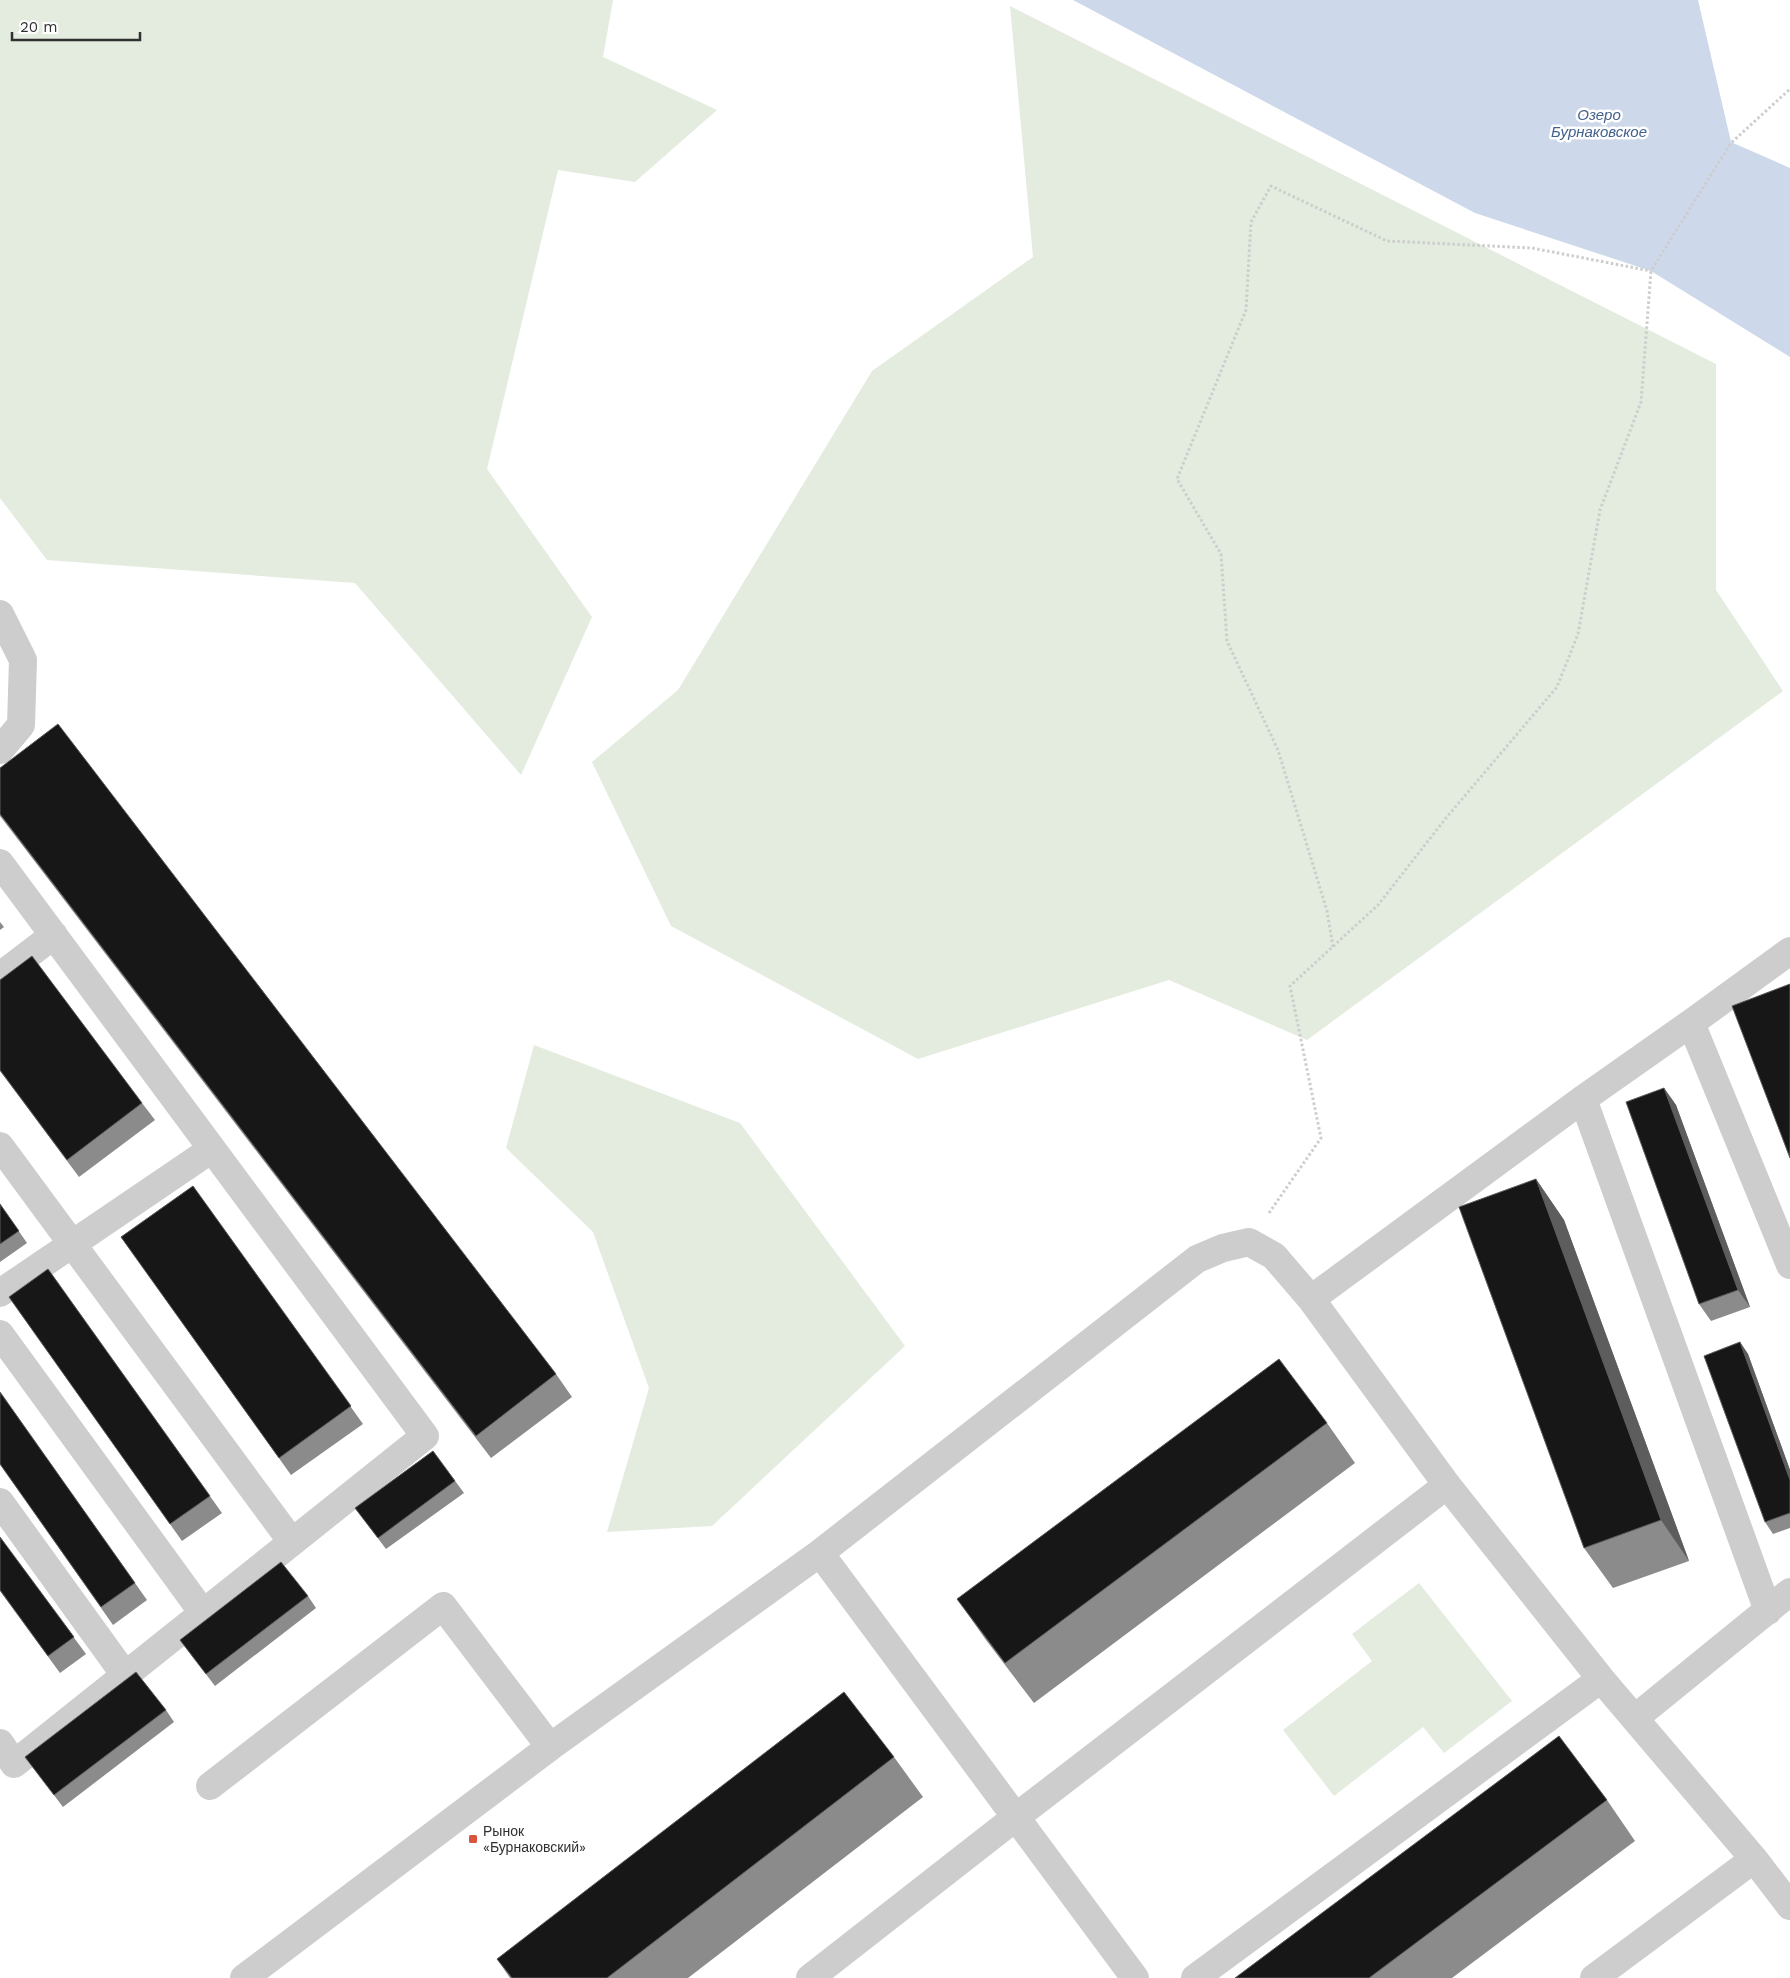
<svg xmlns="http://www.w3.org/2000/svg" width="1790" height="1978" viewBox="0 0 1790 1978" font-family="'Work Sans',sans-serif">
	<rect width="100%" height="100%" fill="#fff"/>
	<path fill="#e3ecdf" d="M0,0H613L603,57L717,110L635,182L558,170L487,469L592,617L521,775L355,583L47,560L0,498Z
		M1010,6L1716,364V590L1783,691L1307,1040L1169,980L918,1059L671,926L592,762L678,690L872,371L1033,257Z
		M534,1045L740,1123L905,1346L712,1526L607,1532L649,1388L593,1232L506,1148Z
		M1419,1583L1512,1701L1444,1753L1423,1727L1334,1796L1283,1730L1372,1661L1352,1634Z"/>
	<path fill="#cdd9ea" d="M1073,0H1698L1731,142L1790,168V357L1651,271L1475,213Z"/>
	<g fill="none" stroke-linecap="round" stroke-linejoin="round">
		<path stroke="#cdcdcd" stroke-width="3" stroke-dasharray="2.5 2.5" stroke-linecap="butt" d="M1333,947L1327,911L1278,750L1227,641L1221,554L1177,479L1246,310L1251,222L1271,186L1387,241L1532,248L1651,271
			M1269,1213L1321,1138L1290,986L1378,905L1446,818L1557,687L1578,634L1600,510L1641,402L1651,271L1731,143L1790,89"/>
		<path stroke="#cdcdcd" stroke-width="28" d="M0,614L23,660L21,725L0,750
			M0,863L425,1436L14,1764L0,1743
			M0,976L54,935
			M1691,1023L1790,951
			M1583,1099L1768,1611
			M0,1146L292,1542
			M0,1293L212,1149
			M1311,1299L1583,1099L1691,1023L1790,1265
			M0,1334L203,1613
			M0,1502L125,1675
			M820,1553L1135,1978
			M1635,1718L1790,1592
			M210,1786L443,1606L550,1747
			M244,1978L550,1747L820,1553L1197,1259L1223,1248L1249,1242L1274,1256L1311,1299L1447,1485L1601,1679L1754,1859L1790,1906
			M810,1978L1016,1817L1447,1485
			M1195,1978L1601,1679
			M1594,1978L1754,1859"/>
	</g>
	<path fill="#8b8b8b" d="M0,768L556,1374L572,1397L491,1458L0,816Z
		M0,922L4,927L0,930Z
		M0,980L142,1103L155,1120L79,1177L0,1071Z
		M1664,1088L1676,1105L1750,1307L1711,1321L1699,1304Z
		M1536,1179L1564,1220L1689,1561L1613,1588L1584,1548Z
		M193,1186L363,1424L291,1475L121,1237Z
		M0,1204L27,1243L0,1262Z
		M48,1269L222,1513L182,1541L9,1297Z
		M1740,1342L1748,1354L1790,1470V1528L1773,1534L1765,1522Z
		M0,1392L147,1600L113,1625L0,1464Z
		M1327,1423L1355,1463L1034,1703L986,1640L957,1599Z
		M433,1451L464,1493L386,1549L355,1508Z
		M0,1537L86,1654L60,1673L0,1591Z
		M308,1596L316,1608L215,1686L180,1640Z
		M166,1710L174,1722L63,1807L25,1757Z
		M894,1757L923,1797L688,1978H510L497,1959Z
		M1607,1800L1635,1841L1452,1978H1235Z"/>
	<path fill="#5d5d5d" d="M1664,1088L1676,1105L1750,1307L1738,1290Z
		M1536,1179L1564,1220L1689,1561L1661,1520Z
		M1740,1342L1748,1354L1790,1470V1480Z"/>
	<path fill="#171717" stroke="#5d5d5d" d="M58,724L556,1374L476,1436L0,814V768Z
		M32,956L142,1103L67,1160L0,1070V980Z
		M1790,984V1158L1732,1006Z
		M1664,1088L1738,1290L1699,1304L1626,1102Z
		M1536,1179L1661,1520L1584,1548L1459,1207Z
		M193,1186L351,1406L279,1458L121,1237Z
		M0,1204L19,1231L0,1244Z
		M48,1269L210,1496L170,1524L9,1297Z
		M1740,1342L1790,1480V1513L1765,1522L1704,1356Z
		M1279,1359L1327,1423L1005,1663L957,1599Z
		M0,1392L135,1583L101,1607L0,1464Z
		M433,1451L455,1481L378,1538L355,1508Z
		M0,1537L74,1637L48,1656L0,1590Z
		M281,1562L308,1596L206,1674L180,1640Z
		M136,1672L166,1710L54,1795L25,1757Z
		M844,1692L894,1757L607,1978H512L497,1959Z
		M1559,1736L1607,1800L1369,1978H1235Z"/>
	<rect fill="#da543f" stroke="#fff" stroke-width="2" x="468" y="1834" width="10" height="10" rx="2.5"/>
	<g text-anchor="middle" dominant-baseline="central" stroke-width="5" stroke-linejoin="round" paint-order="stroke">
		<g font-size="14" fill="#303030" stroke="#fff" text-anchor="start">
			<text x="483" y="1831">Рынок<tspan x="483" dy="16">«Бурнаковский»</tspan></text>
		</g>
		<g font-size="15" font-style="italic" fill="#43618d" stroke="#fff">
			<text x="1599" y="115">Озеро<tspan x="1599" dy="17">Бурнаковское</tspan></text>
		</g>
	</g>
	<path d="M12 32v8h128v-8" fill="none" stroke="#303030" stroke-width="2.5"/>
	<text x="20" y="32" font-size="15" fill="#303030" stroke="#ffffff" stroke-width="4" paint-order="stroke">20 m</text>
</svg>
